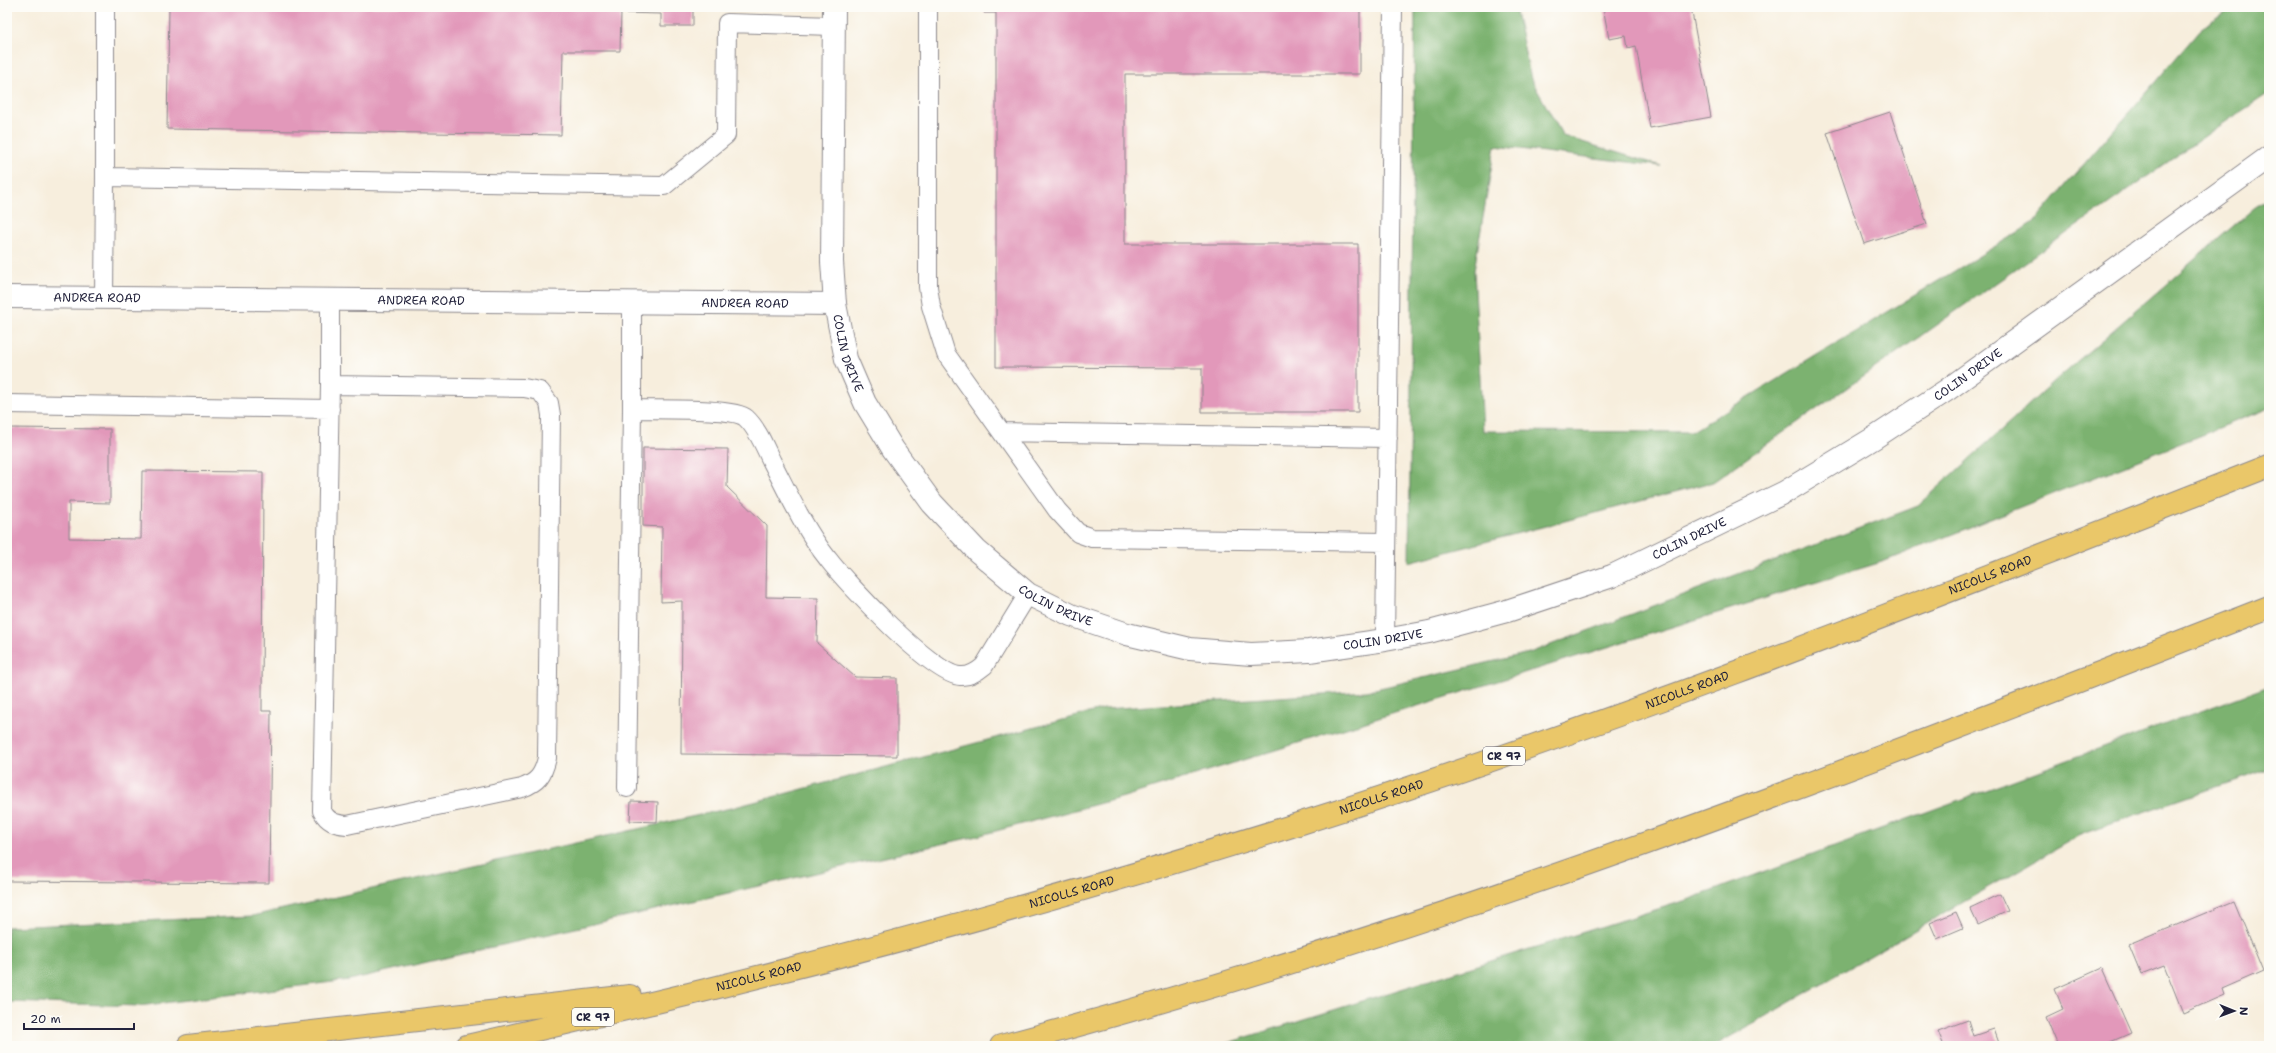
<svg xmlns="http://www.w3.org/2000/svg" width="2276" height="1053" viewBox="0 0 2276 1053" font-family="'Shantell Sans',sans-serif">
	<rect width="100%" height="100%" fill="#fdfcf7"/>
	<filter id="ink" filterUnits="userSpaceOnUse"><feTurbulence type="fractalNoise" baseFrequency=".025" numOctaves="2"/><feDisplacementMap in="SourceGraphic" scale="8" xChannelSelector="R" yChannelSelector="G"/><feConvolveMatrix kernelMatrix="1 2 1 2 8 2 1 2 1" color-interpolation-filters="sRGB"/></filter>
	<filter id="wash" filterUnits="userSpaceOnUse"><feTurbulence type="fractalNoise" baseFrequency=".012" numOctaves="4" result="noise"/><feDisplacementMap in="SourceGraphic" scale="16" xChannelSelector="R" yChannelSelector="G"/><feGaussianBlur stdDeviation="0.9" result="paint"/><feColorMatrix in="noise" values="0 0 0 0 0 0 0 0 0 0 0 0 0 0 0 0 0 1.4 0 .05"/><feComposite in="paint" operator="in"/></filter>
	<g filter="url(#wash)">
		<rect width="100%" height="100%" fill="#f7eedd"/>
		<path fill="#7cb26f" stroke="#4f6a55" d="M1415,7H1515L1531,79L1563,136L1661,166L1495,146L1474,271L1483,431L1691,432L2033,223L2201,29L2233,7H2269V93L2212,131L1713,482L1409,562Z
			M2269,198V408L1885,561L1124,797L977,836L349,980L139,1006L7,1002V927L252,916L735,807L1104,709L1367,691L1529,653L1918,506L2059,377L2254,208Z
			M2269,686V769L2085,832L1714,1046H1218L1690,899Z"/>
		<g id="blocks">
			<path fill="#e298ba" d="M169,7H693V26H661V14L621,13L620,51H563L561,135L167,129Z
				M984,7H1360V74H1125V244H1358V412H1202V368L996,367V13H984Z
				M1603,7H1691L1711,117L1650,128L1636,46L1628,48L1626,36L1609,39Z
				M1890,112L1927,224L1864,244L1827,133Z
				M7,428L110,429V503L69,502V538L141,539L142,471L263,472L262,711H271L269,883L7,881Z
				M643,448L728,449L727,487L767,526L766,597L818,598L817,643L855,677L897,678V756L681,754L682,601L661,602L662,527L643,526Z
				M631,801L658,802L657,822L630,821Z
				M2000,894L2008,911L1978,925L1970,908Z
				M2234,901L2263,971L2222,989L2224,995L2183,1013L2164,965L2141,974L2129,945Z
				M1956,912L1963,928L1937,939L1930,923Z
				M2102,968L2131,1033L2101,1046H2058L2046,1017L2063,1009L2055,989Z
				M1968,1020L1973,1036L1994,1029L2000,1046H1944L1938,1031Z"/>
		</g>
	</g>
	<g filter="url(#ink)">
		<use href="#blocks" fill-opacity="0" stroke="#8c888c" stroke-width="1"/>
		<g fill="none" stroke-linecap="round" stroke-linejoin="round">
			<g stroke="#8c888c" stroke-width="20">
				<path id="lane" d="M105,7V177L664,186L726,135L727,23L834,26
					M928,7V287L931,306L946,354L1057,510L1078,533L1092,538L1386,542
					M104,299L105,177
					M330,301V385L322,811C328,822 335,824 347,825L522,788C538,782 543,775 547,758L551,415L549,403L540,391L524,388L330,385
					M632,302V409C652,410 734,407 746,418C758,429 765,448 772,462C789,495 805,530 828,559C846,583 933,675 960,676C969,677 977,672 984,666L1028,594
					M7,404L330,409
					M1002,432L1388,438
					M1385,640L1393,7
					M627,788L632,409"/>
			</g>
			<g stroke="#8c888c" stroke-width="24">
				<g id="street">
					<path id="s1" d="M834,7L832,262L835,304L846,359L865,403L893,449L932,503L977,551L1028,594L1071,615L1127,634L1190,649L1251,654L1309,651L1385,640L1429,632L1507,611L1612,576L1785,492L1874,438L1947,390L2269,157"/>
					<path id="s2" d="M7,297L835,304"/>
				</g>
			</g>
			<g stroke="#8c888c" stroke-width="24">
				<g id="highway">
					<path d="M188,1046L630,996"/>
					<path id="s3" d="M467,1046C551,1026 634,1008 718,987C911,939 1105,885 1295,825C1626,721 1947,592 2269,466"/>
					<path d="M1001,1046C1435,932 1852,770 2269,607"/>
				</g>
			</g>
			<use href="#lane" stroke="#fff" stroke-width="18"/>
			<use href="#street" stroke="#fff" stroke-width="22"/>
			<use href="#highway" stroke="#eac769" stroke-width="22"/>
		</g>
	</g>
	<g text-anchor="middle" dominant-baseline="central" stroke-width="3" stroke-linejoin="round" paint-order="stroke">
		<g fill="#fdfcf7" stroke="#646373" stroke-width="1">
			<rect x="1483" y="747" width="42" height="18" rx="3"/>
			<rect x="572" y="1008" width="42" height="18" rx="3"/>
		</g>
		<g font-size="11" font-weight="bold" fill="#22223b">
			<text x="1504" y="756">CR 97</text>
			<text x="593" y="1017">CR 97</text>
		</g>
		<g font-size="12" fill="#22223b" stroke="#fdfcf7">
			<text stroke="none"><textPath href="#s2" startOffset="90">ANDREA ROAD</textPath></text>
			<text stroke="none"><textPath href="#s2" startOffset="414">ANDREA ROAD</textPath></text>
			<text stroke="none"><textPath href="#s2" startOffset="738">ANDREA ROAD</textPath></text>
			<text stroke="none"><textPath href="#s1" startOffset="348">COLIN DRIVE</textPath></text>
			<text stroke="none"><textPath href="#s1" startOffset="1668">COLIN DRIVE</textPath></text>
			<text stroke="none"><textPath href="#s1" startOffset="1344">COLIN DRIVE</textPath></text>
			<text stroke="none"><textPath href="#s3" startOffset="1596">NICOLLS ROAD</textPath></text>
			<text stroke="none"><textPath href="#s1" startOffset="684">COLIN DRIVE</textPath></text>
			<text stroke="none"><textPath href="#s1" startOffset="1020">COLIN DRIVE</textPath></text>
			<text stroke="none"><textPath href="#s3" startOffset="1272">NICOLLS ROAD</textPath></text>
			<text stroke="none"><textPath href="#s3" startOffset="948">NICOLLS ROAD</textPath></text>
			<text stroke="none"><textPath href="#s3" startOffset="624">NICOLLS ROAD</textPath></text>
			<text stroke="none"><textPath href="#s3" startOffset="300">NICOLLS ROAD</textPath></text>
		</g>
	</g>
	<rect width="2276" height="1053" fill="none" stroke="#fdfcf7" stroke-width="24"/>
	<g transform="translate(2234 1011) rotate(91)" stroke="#fdfcf7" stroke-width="3" paint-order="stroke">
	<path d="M0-3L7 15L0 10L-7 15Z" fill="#22223b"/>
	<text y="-6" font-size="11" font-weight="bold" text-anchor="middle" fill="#22223b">N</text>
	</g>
	<path d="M24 1023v6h110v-6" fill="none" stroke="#22223b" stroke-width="2"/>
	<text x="30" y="1023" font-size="12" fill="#22223b" stroke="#fdfcf7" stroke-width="3" paint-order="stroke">20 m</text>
</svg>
